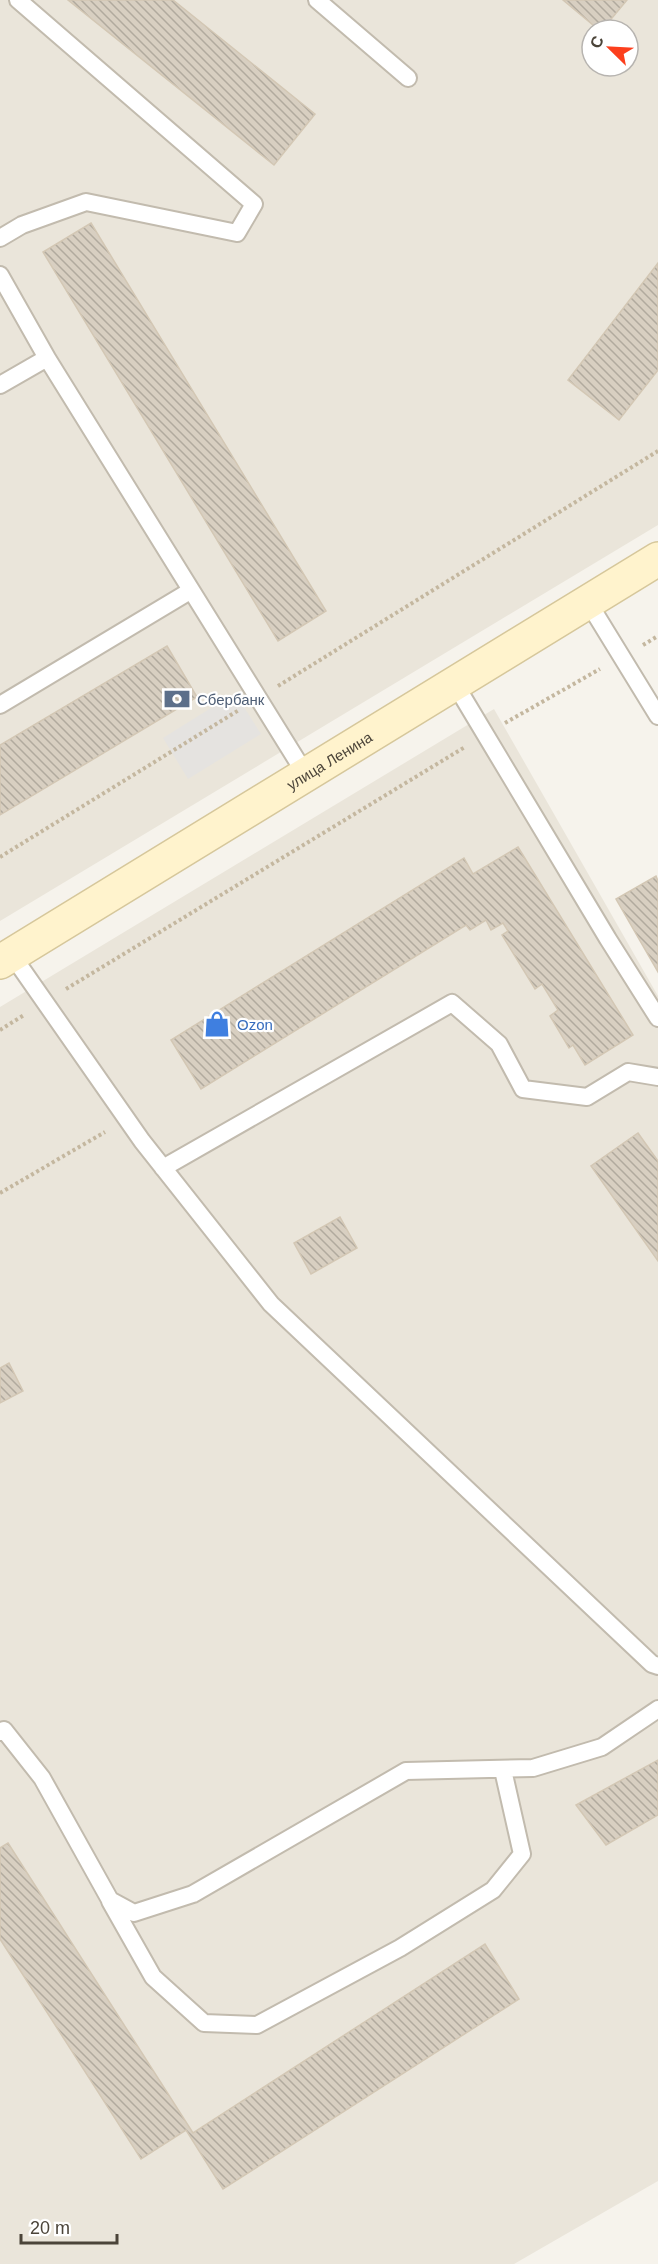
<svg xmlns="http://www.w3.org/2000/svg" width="658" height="2264" viewBox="0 0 658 2264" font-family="Helvetica,sans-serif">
	<defs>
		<pattern id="building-back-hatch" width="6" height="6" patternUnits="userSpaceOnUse" patternTransform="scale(1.5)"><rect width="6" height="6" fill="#d8cfc1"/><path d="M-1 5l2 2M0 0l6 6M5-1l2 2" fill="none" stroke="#b1aa9e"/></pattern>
	</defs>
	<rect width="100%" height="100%" fill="#f6f3ec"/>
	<path fill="#eae5da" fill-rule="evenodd" d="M0,0H658V525L0,921ZM592,30H628V66H592Z
		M494,709L658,996V2181L514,2264H0V1007Z"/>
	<path fill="#e5e3e0" d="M235,693L261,734L188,779L163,738Z"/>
	<path fill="url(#building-back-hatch)" stroke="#d3c7b4" stroke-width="1.5" d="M68,0H173L315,114L274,165Z
		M563,0H627L602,30H599Z
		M91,223L326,611L278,641L43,252Z
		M658,263V370L619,420L568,380Z
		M167,646L197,697L0,815V745Z
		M518,847L633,1035L585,1065L573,1045L569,1048L550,1016L558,1010L542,984L535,989L502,935L508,931L503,923L491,930L486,920L470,930L466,925L201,1089L171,1040L464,858L473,874Z
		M656,876L658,881V972L616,899Z
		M638,1133L658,1161V1261L591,1166Z
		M340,1217L357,1248L311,1274L294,1243Z
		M9,1363L23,1391L0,1403V1368Z
		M658,1760V1815L606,1845L576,1805Z
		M8,1843L193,2133L485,1944L519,1999L223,2189L186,2130L141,2159L0,1939V1848Z"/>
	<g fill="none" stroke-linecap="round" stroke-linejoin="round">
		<g stroke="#c2bbae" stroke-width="20">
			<path id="lane" d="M317,0L408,78
				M0,238L22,225L86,202L237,233L254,204L18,0
				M0,275L47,358
				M0,385L47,358L306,775
				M588,602L658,716
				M455,684L608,939L658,1018
				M0,705L190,591
				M12,955L142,1141L271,1304L652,1664L658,1666
				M163,1168L452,1003L499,1044L523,1089L587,1097L628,1072L658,1077
				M0,1732L4,1730L42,1778L110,1900L134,1913L193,1894L406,1771L533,1768L602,1747L658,1709
				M110,1901L153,1977L204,2023L257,2025L400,1948L493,1890L522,1854L503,1770"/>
		</g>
		<g stroke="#d6c79b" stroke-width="36">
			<g id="secondary">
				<path id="s1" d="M0,962L658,559"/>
			</g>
		</g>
		<path stroke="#c4b79f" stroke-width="4" stroke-dasharray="3 3" stroke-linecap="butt" d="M643,645L658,636
			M278,686L658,451
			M505,723L600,669
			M0,857L239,710
			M66,989L465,747
			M0,1030L24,1015
			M0,1193L105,1132"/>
		<use href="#lane" stroke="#fff" stroke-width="16"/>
		<use href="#secondary" stroke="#fff3cd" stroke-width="33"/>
	</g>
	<defs>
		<g id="bank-bare" transform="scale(2.07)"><path d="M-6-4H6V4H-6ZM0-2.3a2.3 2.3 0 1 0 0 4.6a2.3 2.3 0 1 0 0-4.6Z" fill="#5c6f8a" stroke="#fff" stroke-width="2.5" paint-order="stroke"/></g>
		<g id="shop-bare" transform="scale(2.07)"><path d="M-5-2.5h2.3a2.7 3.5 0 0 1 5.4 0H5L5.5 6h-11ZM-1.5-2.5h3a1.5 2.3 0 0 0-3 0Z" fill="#3f7fe0" stroke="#fff" stroke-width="2.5" paint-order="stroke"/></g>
	</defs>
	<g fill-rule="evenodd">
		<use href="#bank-bare" x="177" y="699"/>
		<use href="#shop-bare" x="217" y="1024"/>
	</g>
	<g text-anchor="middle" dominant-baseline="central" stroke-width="4.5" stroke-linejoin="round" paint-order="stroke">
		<g font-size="15" fill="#4e5e75" stroke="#fff" text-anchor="start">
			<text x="197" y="699">Сбербанк</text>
		</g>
		<g font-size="15" fill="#4b4439" stroke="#fff">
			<text stroke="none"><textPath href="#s1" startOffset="386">улица Ленина</textPath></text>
		</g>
		<g font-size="15" fill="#366cbe" stroke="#fff" text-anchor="start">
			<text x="237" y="1024">Ozon</text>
		</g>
	</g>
	<g transform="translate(610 48) rotate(294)"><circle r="28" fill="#ffffff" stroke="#b7b4b0" stroke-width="1.5"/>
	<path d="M0-4.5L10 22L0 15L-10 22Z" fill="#fc3f1d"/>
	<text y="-9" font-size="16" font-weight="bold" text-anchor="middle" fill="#4b4439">С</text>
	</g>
	<path d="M21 2234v9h96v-9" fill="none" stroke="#4b4439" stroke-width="3"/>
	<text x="30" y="2234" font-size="18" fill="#4b4439" stroke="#ffffff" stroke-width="4.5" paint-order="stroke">20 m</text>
</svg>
